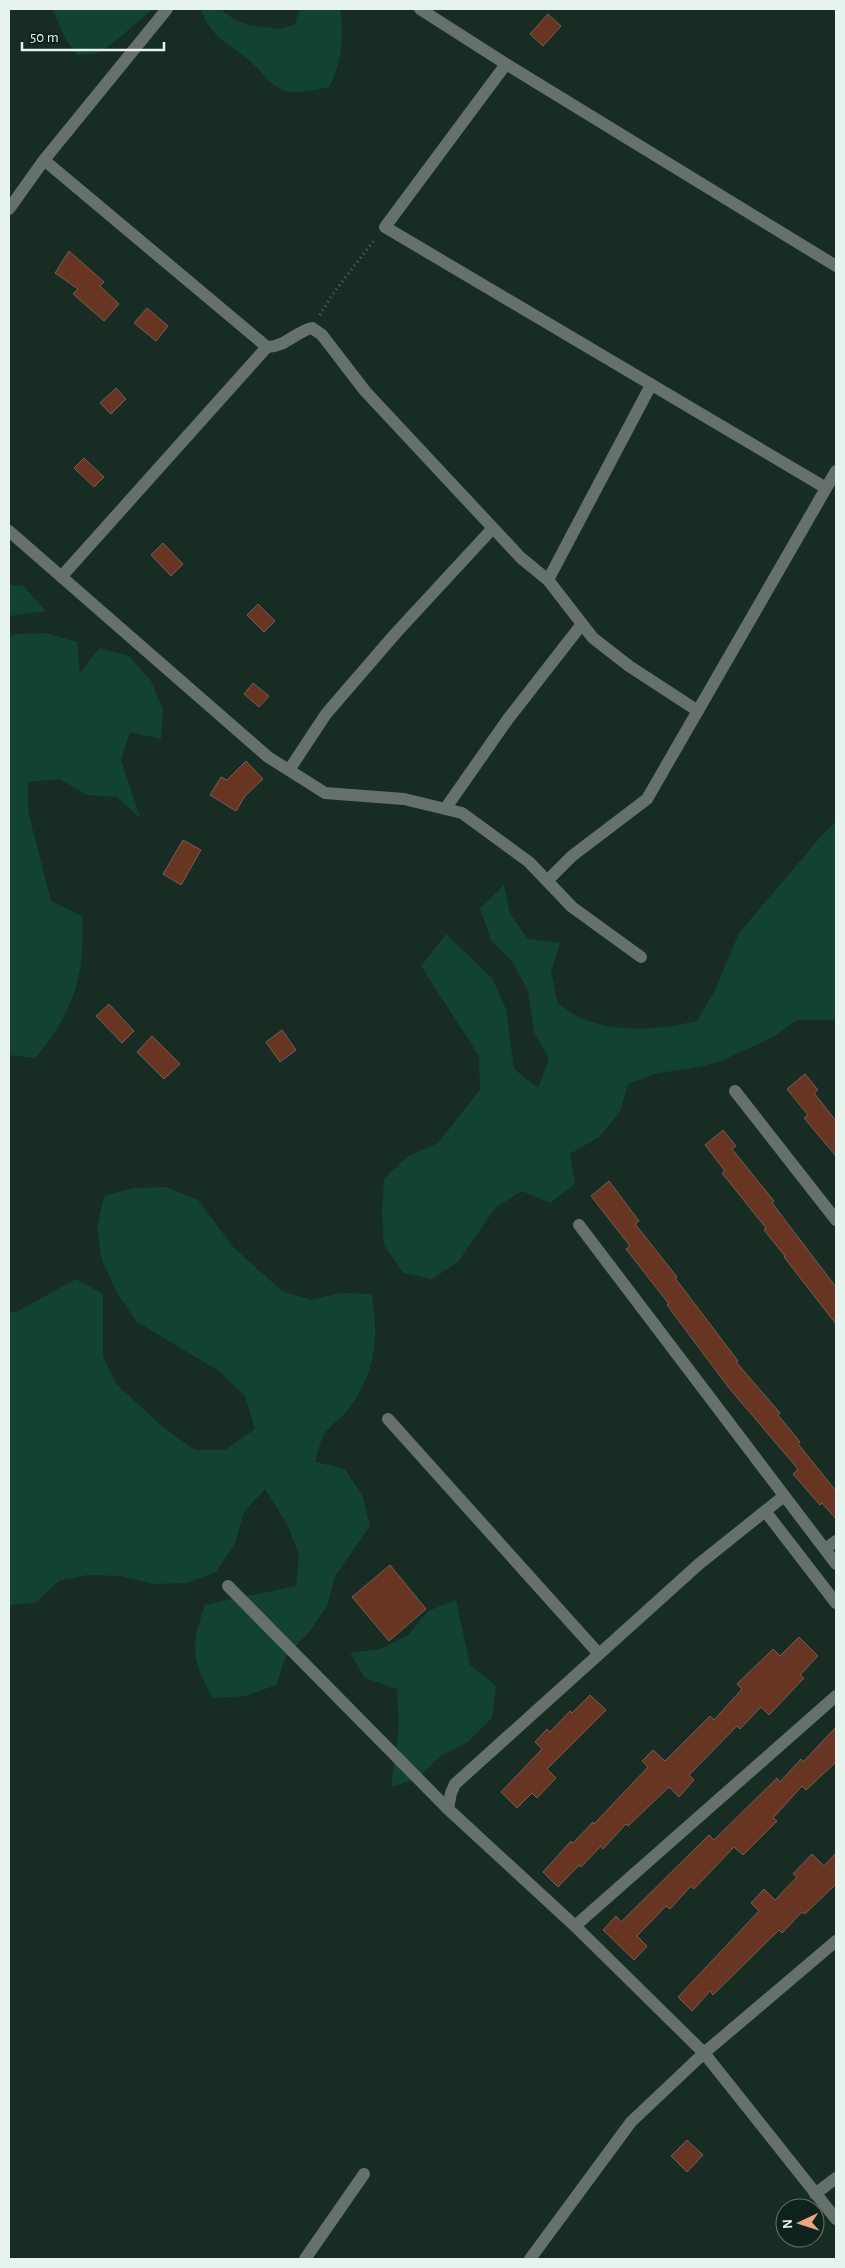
<svg xmlns="http://www.w3.org/2000/svg" width="845" height="2268" viewBox="0 0 845 2268" font-family="'Alegreya Sans',sans-serif">
	<rect width="100%" height="100%" fill="#172d24"/>
	<path fill="#124232" d="M52,9H153L108,47L94,54L77,55L66,40Z
		M201,9H220L235,20L249,25L280,29L295,24L299,9H340C344,36 342,63 329,87C313,90 296,96 280,89C268,83 261,71 252,63C231,43 211,40 201,9Z
		M9,585L23,586L46,611L9,616Z
		M46,633L77,642L80,673L99,648L129,656L151,681L163,710L161,739L130,732L121,760L140,818L117,797L87,795L60,779L28,782V811L51,901L82,916C86,974 73,1014 35,1058L9,1055V637L16,634Z
		M836,821V1020H797L773,1037L719,1062L689,1069L658,1073L628,1084L620,1112L599,1137L570,1154L575,1184L550,1203L522,1191L496,1207L458,1262L432,1279L403,1273L384,1245L382,1213L384,1179L408,1156L438,1143L480,1090L479,1056L421,966L446,934L492,978L506,1009L514,1069L538,1088L549,1059L534,1032L528,991L513,963L491,940L480,908L504,885L510,914L528,939L560,943L551,972L558,1004C568,1010 578,1018 589,1021C625,1033 661,1029 697,1021L714,992L739,933L823,834Z
		M166,1187L198,1200L234,1248L282,1291L311,1300L341,1293L372,1294C379,1340 376,1372 347,1411C341,1419 331,1424 325,1433C320,1440 318,1453 315,1462L345,1469L363,1497L370,1526L335,1576L327,1606L310,1631L286,1656L276,1685L246,1696L213,1698C191,1658 190,1648 205,1605L296,1586L299,1555L287,1524L265,1489L244,1512L235,1543L216,1572L186,1583L154,1584L120,1576L88,1575L59,1581L35,1603L9,1605V1311L16,1312L76,1279L103,1294V1356L116,1384L163,1427L195,1450H225L255,1429L245,1396L220,1372L136,1321L117,1293L102,1260L97,1229L104,1196L134,1188Z
		M456,1600L470,1665L496,1686L492,1718L468,1742L440,1756L417,1779L391,1787L399,1727L397,1689L365,1678L350,1653L380,1649L408,1635L428,1611Z"/>
	<path fill="#673522" stroke="#755e55" d="M548,14L561,26L543,46L530,34Z
		M69,251L104,282L100,286L119,304L104,321L73,294L78,289L55,273Z
		M147,308L168,326L156,341L134,323Z
		M116,388L126,399L111,414L100,403Z
		M84,458L104,477L94,487L74,468Z
		M163,543L183,564L171,576L151,555Z
		M258,604L275,621L264,632L247,615Z
		M253,683L269,696L259,707L244,694Z
		M246,761L263,779L245,796L236,811L210,795L221,777L227,780Z
		M183,840L201,850L181,885L163,874Z
		M109,1004L134,1031L122,1043L96,1016Z
		M282,1030L296,1050L280,1062L266,1042Z
		M152,1036L180,1064L164,1079L137,1052Z
		M805,1074L818,1090L814,1093L836,1121V1156L804,1118L808,1115L787,1089Z
		M723,1130L736,1146L732,1149L774,1201L772,1203L836,1287V1324L784,1257L785,1256L764,1230L766,1228L722,1173L725,1171L705,1145Z
		M609,1181L639,1221L635,1224L677,1277L675,1278L738,1361L736,1362L780,1413L778,1415L800,1442L798,1444L836,1491V1519L822,1503L820,1505L793,1474L798,1469L729,1388L667,1305L669,1304L626,1249L630,1246L591,1196Z
		M390,1565L426,1609L389,1641L352,1597Z
		M799,1637L818,1656L800,1675L804,1678L769,1715L761,1707L740,1729L737,1726L689,1775L694,1780L679,1797L669,1787L628,1826L626,1824L603,1849L601,1846L581,1867L579,1865L558,1887L543,1872L571,1841L573,1843L593,1822L594,1824L648,1767L642,1761L653,1750L665,1761L710,1716L714,1720L742,1689L737,1684L773,1649L780,1656Z
		M590,1695L606,1710L547,1769L556,1778L537,1798L532,1793L517,1808L501,1792L542,1749L535,1742L547,1729L550,1732L570,1711L572,1713Z
		M836,1727V1762L806,1790L802,1786L773,1818L777,1821L743,1855L734,1847L694,1889L691,1886L670,1909L666,1906L637,1936L647,1946L634,1960L603,1930L616,1916L621,1922L709,1835L714,1840L777,1778L780,1782L801,1759L803,1762Z
		M836,1853V1884L805,1914L802,1912L782,1933L779,1930L713,1995L710,1991L692,2011L678,1997L759,1911L751,1903L764,1889L775,1900L797,1877L793,1874L812,1854L824,1866Z
		M687,2140L703,2155L687,2172L671,2156Z"/>
	<g fill="none" stroke-linecap="round" stroke-linejoin="round">
		<path stroke="#576a62" stroke-width="3" stroke-dasharray="1 4" stroke-linecap="butt" d="M320,315L332,295L375,239"/>
		<path stroke="#66706c" stroke-width="12" d="M420,9L506,64L836,266
			M506,64L385,227L826,488
			M44,160L167,9
			M9,209L44,160L267,347C285,347 295,332 312,328L322,335L365,391L493,528L521,558L548,580L593,638L629,666L698,711
			M9,531L268,757L325,793L404,799L462,813L529,862L572,907L641,957
			M62,576L267,347
			M548,580L651,385
			M289,770L326,714L395,634L493,528
			M445,809L508,719L582,624
			M547,881L572,856L647,799L836,471
			M735,1091L836,1220
			M579,1225L836,1564
			M388,1419L599,1654
			M765,1511L836,1603
			M825,1549L836,1541
			M228,1586L448,1809L575,1926L704,2053L836,2219
			M448,1809L451,1793L455,1784L699,1564L784,1496
			M575,1926L836,1696
			M815,2194L836,2178
			M305,2259L364,2174
			M530,2259L631,2122L704,2053L836,1941"/>
	</g>
	<rect width="845" height="2268" fill="none" stroke="#e6f4ed" stroke-width="20"/>
	<g transform="translate(800 2223) rotate(266)"><circle r="24" fill="#0d231b" stroke="#64776f"/>
	<path d="M0-4L9 19L0 12L-9 19Z" fill="#f2a080"/>
	<text y="-8" font-size="14" font-weight="bold" text-anchor="middle" fill="#e6f4ed">N</text>
	</g>
	<path d="M22 42v8h142v-8" fill="none" stroke="#e6f4ed" stroke-width="2.5"/>
	<text x="30" y="42" font-size="15" fill="#e6f4ed" stroke="#0d231b" stroke-width="4" paint-order="stroke">50 m</text>
</svg>
